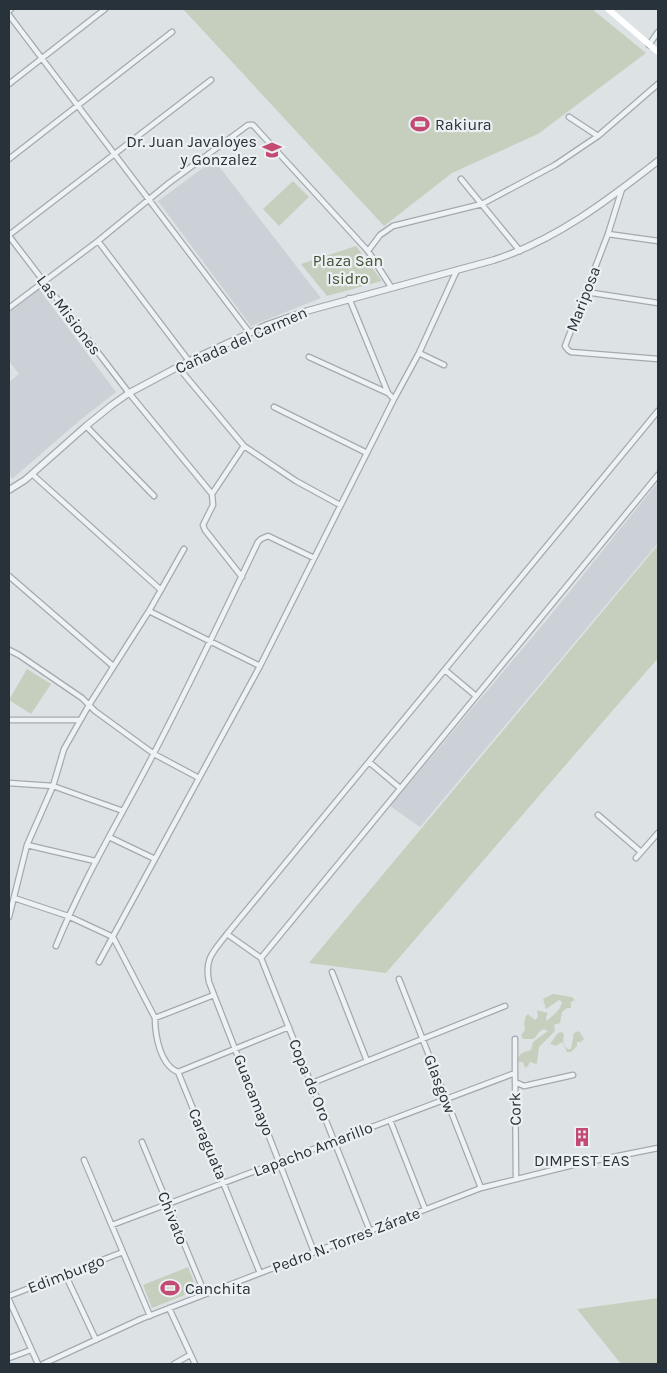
<svg xmlns="http://www.w3.org/2000/svg" width="667" height="1373" viewBox="0 0 667 1373" font-family="Karla,sans-serif">
	<rect width="100%" height="100%" fill="#dde2e5"/>
	<path fill="#cbd1d6" d="M214,160L321,298L251,326L158,201Z
		M39,289L116,392L79,421L12,479L9,473V382L19,374L9,361V313Z
		M658,482V543L420,827L390,806L546,621Z"/>
	<path fill="#c6cfbe" d="M183,9H592L646,53L538,134L452,173L384,226Z
		M293,181L309,197L279,226L263,209Z
		M356,246L382,281L327,296L301,264Z
		M658,545V658L386,973L309,963Z
		M27,669L51,684L31,714L9,700Z
		M553,994L572,997L575,1000L571,1002V1008H567L562,1012L560,1023L554,1025L555,1031L539,1047L537,1063L536,1064L530,1062L528,1066L525,1068L523,1062H518C518,1052 524,1053 531,1050L533,1042L548,1031C539,1026 539,1036 533,1039H523L521,1035L525,1030L524,1023L526,1016L528,1014L535,1020L538,1017L537,1010L548,1013L546,1017L547,1021C553,1014 560,1012 562,1002L559,1000L546,1009L543,999Z
		M579,1031L584,1039L581,1042H577V1046L571,1052H567L562,1042L556,1046L550,1044L558,1033L562,1032L564,1035C563,1040 562,1046 568,1049H571L574,1033Z
		M188,1267L197,1290L152,1308L143,1285Z
		M658,1298V1364H621L577,1309Z"/>
	<g fill="none" stroke-linecap="round" stroke-linejoin="round">
		<g stroke="#a3aaae" stroke-width="7">
			<path id="minor" d="M9,11L11,9
				M9,15L250,333
				M649,45L658,32
				M9,84L105,9
				M569,117L598,136
				M9,159L172,32
				M461,179L520,251
				M622,189L608,234L565,346L568,350L571,352L658,359
				M608,234L658,241
				M9,235L211,80
				M9,236L129,393L212,494L213,505L203,525L205,530L242,577
				M98,241L189,361
				M368,251L380,235L393,226L482,204L555,165L598,136L658,84
				M586,292L658,303
				M349,298L388,393
				M9,308L98,241L169,183L248,125H253L368,251L391,287
				M419,353L444,365
				M309,357L388,393L394,399
				M178,367L244,446L296,481L340,505
				M274,407L367,453
				M86,426L154,496
				M32,474L161,590
				M212,494L244,446
				M9,576L113,666
				M149,611L260,666
				M9,650L19,655L82,698L95,711L154,754L199,778
				M445,670L476,696
				M9,720H79
				M369,762L400,788
				M9,783L53,786L123,811
				M598,815L641,852
				M109,837L155,859
				M27,845L95,861
				M636,858L658,833
				M14,898L68,916L113,937L155,1018C155,1035 160,1065 178,1072L260,1273
				M9,917L27,845L53,786L64,749L89,705L149,611L184,549
				M227,934L261,958
				M56,946C83,879 121,817 154,753C190,684 224,613 258,542L261,539L268,536L314,558
				M261,958L658,475
				M261,958L370,1231
				M99,962L260,666L394,399L419,353L457,270
				M332,972L367,1061
				M399,979L481,1188
				M155,1018L214,995
				M178,1072L289,1027
				M515,1072L516,1179
				M515,1082L524,1086L573,1075
				M312,1083L505,1006
				M390,1120L425,1209
				M142,1142L205,1294
				M84,1160L150,1316
				M112,1225L515,1073V1039
				M314,1252L209,982C204,958 214,951 227,934L658,411
				M65,1274L96,1340
				M9,1296L123,1252
				M9,1300L38,1364
				M169,1308L195,1364
				M9,1358L31,1350
				M43,1364L141,1319L481,1188L573,1165L658,1148
				M174,1364L190,1355"/>
		</g>
		<g stroke="#a3aaae" stroke-width="8">
			<path id="tertiary" d="M9,490L25,480L86,426L112,405L129,393L189,361L267,325L307,311L494,260C556,240 608,200 658,161"/>
		</g>
		<use href="#minor" stroke="#eff2f4" stroke-width="4.5"/>
		<use href="#tertiary" stroke="#eff2f4" stroke-width="5.5"/>
		<path stroke="#fff" stroke-width="6" d="M608,9L658,52"/>
	</g>
	<defs>
		<g id="stadium-bare" transform="scale(1.5)"><path d="M0-5a6.5 5 0 1 0 0 10a6.5 5 0 1 0 0-10ZM-3.5-1.8h7v3.6h-7Z" fill="#c24a73" stroke="#ecf0f3" stroke-width="2.5" paint-order="stroke"/></g>
		<g id="school-bare" transform="scale(1.5)"><path d="M0-5L7-2L0 1L-7-2ZM-4 1L0 2.5L4 1V4Q0 6-4 4Z" fill="#c24a73" stroke="#ecf0f3" stroke-width="2.5" paint-order="stroke"/></g>
		<g id="building-bare" transform="scale(1.5)"><path d="M-4-6H4V6H1V3H-1V6H-4ZM-2.5-4.3h1.7v1.8h-1.7ZM.8-4.3h1.7v1.8H.8ZM-2.5-1h1.7V.8h-1.7ZM.8-1h1.7V.8H.8Z" fill="#c24a73" stroke="#ecf0f3" stroke-width="2.5" paint-order="stroke"/></g>
	</defs>
	<g fill-rule="evenodd">
		<use href="#stadium-bare" x="420" y="124"/>
		<use href="#school-bare" x="272" y="150"/>
		<use href="#building-bare" x="582" y="1137"/>
		<use href="#stadium-bare" x="170" y="1288"/>
	</g>
	<g text-anchor="middle" dominant-baseline="central" stroke-width="4.5" stroke-linejoin="round" paint-order="stroke">
		<g font-size="16" fill="#28323a" stroke="#ecf0f3" text-anchor="start">
			<text x="435" y="124">Rakiura</text>
			<text x="257" y="141" text-anchor="end">Dr. Juan Javaloyes<tspan x="257" dy="18">y Gonzalez</tspan></text>
			<text x="582" y="1160" text-anchor="middle">DIMPEST EAS</text>
			<text x="185" y="1288">Canchita</text>
		</g>
		<g font-size="16" fill="#425536" stroke="#ecf0f3">
			<text x="348" y="260">Plaza San<tspan x="348" dy="18">Isidro</tspan></text>
		</g>
		<g font-size="16" fill="#28323a" stroke="#ecf0f3">
			<text transform="translate(583 299) rotate(-69)">Mariposa</text>
			<text transform="translate(69 315) rotate(53)">Las Misiones</text>
			<text transform="translate(241 340) rotate(-24)">Cañada del Carmen</text>
			<text transform="translate(310 1080) rotate(68)">Copa de Oro</text>
			<text transform="translate(440 1084) rotate(69)">Glasgow</text>
			<text transform="translate(254 1095) rotate(69)">Guacamayo</text>
			<text transform="translate(515 1109) rotate(-91)">Cork</text>
			<text transform="translate(208 1144) rotate(67)">Caraguata</text>
			<text transform="translate(313 1149) rotate(-21)">Lapacho Amarillo</text>
			<text transform="translate(173 1218) rotate(68)">Chivato</text>
			<text transform="translate(346 1240) rotate(-21)">Pedro N. Torres Zárate</text>
			<text transform="translate(66 1274) rotate(-21)">Edimburgo</text>
		</g>
	</g>
	<rect width="667" height="1373" fill="none" stroke="#28323a" stroke-width="20"/>
</svg>
